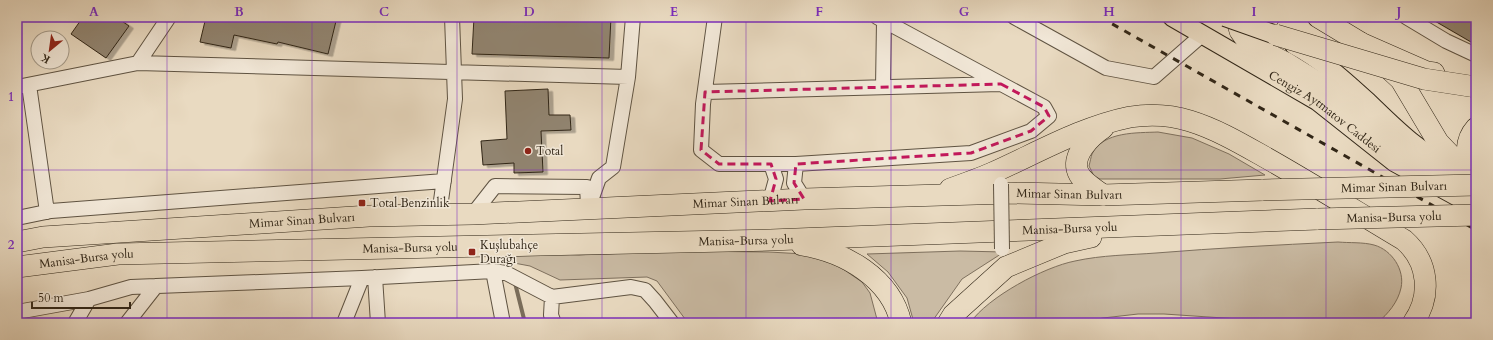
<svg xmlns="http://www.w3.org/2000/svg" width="1493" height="340" viewBox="0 0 1493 340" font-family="Cardo,serif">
	<defs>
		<filter id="shadow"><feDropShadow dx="4.5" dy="2.5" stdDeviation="0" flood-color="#0004"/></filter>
	</defs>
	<rect width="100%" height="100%" fill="#e9dac1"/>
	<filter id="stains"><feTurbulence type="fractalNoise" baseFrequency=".005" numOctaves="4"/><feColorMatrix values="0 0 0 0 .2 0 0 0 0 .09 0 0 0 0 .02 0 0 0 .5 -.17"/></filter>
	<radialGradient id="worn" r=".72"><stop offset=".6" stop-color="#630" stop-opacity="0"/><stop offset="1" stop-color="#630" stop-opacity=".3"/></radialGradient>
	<path fill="#cabba4" stroke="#7e705e" d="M1158,132L1192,138L1229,154L1265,175L1220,179H1100L1094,176L1089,166C1090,162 1091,157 1092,154C1103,131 1138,133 1158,132Z
		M1338,242C1349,243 1363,242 1374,245C1392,250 1405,270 1401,288C1398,302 1388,314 1377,323H1298L1164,314H1138L1103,318L1079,323H970C988,297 1044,267 1075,261C1102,255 1130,255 1156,253C1217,248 1277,245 1338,242Z
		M676,251L769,252L804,254L837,265L862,282L870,293L878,323H688L657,281L647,277L560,280L530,266L514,263L501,257L544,253L579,255Z
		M960,251L1004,252L962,279L931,323H914L907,298L888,272L867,254Z"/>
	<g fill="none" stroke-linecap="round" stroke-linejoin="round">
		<path stroke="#7a6d5a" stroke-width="4" d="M515,283L525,323"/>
	</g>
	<path fill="#91846f" stroke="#312617" filter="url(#shadow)" d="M83,17H116L129,26L106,58L71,34Z
		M206,17H337L328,54L278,42L277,44L234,35L231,48L200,42Z
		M474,17H611L609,58L472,54Z
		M1428,17H1476V33L1471,42Z
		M548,89L549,115H570L571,130L541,131L543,172L514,173V163L483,165L481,141L507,139L505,91Z"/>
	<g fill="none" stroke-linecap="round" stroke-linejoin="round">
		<g stroke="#5f5342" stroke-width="16">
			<path id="minor" d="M715,17L703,104L701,150L719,164H796L971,153L1031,131L1049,116L1044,107L877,17
				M1014,17L1106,68L1154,77L1202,35
				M1406,17L1446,41L1476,55
				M138,63L169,17
				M29,85L47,212
				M17,87L138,63L628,77
				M883,87L884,21
				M705,92L1000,84
				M796,164L794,183L804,199
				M770,201L776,179L771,164
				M588,209L599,178L613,167L628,77L633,17
				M473,214L495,186L587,187L588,204
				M439,215L455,99L452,17
				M17,218L51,211L444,181
				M493,271L503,323
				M375,277L378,323
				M552,297L551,315L554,323
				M17,312L89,299L131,287L362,278L493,271L506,273L552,297L631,287L645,290L655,301L672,323
				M75,323L89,299
				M127,323L156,286
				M344,323L362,278"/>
		</g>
		<g stroke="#312617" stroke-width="20">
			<g id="major">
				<path id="s1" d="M1172,17L1317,101L1394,162L1476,207"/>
				<path d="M1294,45C1322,60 1345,81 1368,102C1393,126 1418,152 1450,166"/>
			</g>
		</g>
		<g stroke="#312617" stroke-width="22">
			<g id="highway">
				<path d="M1236,17L1240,31L1250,45L1286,63L1331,91L1373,126L1409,155L1469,189"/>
				<path d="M1318,17L1361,43L1427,72L1434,73"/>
				<path d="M1361,43L1401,80L1438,142L1458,163L1476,173"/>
				<path d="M1268,49C1261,37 1260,28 1269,17"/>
				<path d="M1103,128C1091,136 1071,155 1078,172C1082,182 1095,189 1103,195"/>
				<path d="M1476,128C1466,139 1463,159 1476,169"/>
				<path d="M950,189C964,184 978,179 992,173C1037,153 1081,127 1130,117C1149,114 1171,115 1190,121C1216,129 1240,143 1263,156C1311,183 1357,212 1404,240C1429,262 1432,296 1413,323"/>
				<path id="s2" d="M17,242L43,237L369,216L473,214L804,199L1011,193L1103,195L1263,190"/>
				<path d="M802,245C845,252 891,278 901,323"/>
				<path id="s3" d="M17,267L118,254L770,240L1318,219"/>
				<path d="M948,323L953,315L1006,267L1064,243L1091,237"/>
			</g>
		</g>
		<use href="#minor" stroke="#f1e7d7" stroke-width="14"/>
		<use href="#major" stroke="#e9dac1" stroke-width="18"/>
		<use href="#highway" stroke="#e9dac1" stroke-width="21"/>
		<path stroke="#312617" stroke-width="3" stroke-dasharray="7 7" stroke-linecap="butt" d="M1100,17L1476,230"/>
		<g stroke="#5f5342" stroke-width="16" stroke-linecap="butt">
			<path id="minor-bridge" d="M1001,184L1002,249"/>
		</g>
		<g stroke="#312617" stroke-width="20" stroke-linecap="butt">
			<path id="major-bridge" d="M1225,17L1276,35"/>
		</g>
		<g stroke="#312617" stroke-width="22" stroke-linecap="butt">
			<g id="highway-bridge">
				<path d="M1276,35L1424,79L1476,87"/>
				<path id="s4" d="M1263,190L1476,185"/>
				<path id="s5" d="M1318,219L1476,215"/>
			</g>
		</g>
		<use href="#minor-bridge" stroke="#f1e7d7" stroke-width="14"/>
		<use href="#major-bridge" stroke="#e9dac1" stroke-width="18"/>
		<use href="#highway-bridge" stroke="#e9dac1" stroke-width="21"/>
	</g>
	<path fill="none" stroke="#c2185b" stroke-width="3" stroke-dasharray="8 5" stroke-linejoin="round" d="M1001,84L1044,107L1049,116L1031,131L971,153L796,164L794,183L804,199L770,201L776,179L771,164H719L701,150L705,92Z"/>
	<path fill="none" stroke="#7b2cbf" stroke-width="1" stroke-opacity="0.55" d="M167,17V323M312,17V323M457,17V323M602,17V323M746,17V323M891,17V323M1036,17V323M1181,17V323M1326,17V323M17,170H1476"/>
	<g fill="#8f2418" stroke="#f1e7d7" stroke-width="1.5">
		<circle cx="528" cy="151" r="4"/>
		<rect x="358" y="199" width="8" height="8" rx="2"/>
		<rect x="468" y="248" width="8" height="8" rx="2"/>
	</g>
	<g text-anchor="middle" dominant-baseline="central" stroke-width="3" stroke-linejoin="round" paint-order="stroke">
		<g font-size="12" fill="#312617" stroke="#f1e7d7">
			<text stroke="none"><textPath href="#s1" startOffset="180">Cengiz Aytmatov Caddesi</textPath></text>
			<text stroke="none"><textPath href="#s4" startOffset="131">Mimar Sinan Bulvarı</textPath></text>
			<text stroke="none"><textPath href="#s2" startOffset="1054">Mimar Sinan Bulvarı</textPath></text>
			<text stroke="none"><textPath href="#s2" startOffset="730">Mimar Sinan Bulvarı</textPath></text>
			<text stroke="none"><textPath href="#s5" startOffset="76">Manisa-Bursa yolu</textPath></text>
			<text stroke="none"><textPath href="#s2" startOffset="286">Mimar Sinan Bulvarı</textPath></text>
			<text stroke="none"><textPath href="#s3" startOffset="1054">Manisa-Bursa yolu</textPath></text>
			<text stroke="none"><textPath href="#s3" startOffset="730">Manisa-Bursa yolu</textPath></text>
			<text stroke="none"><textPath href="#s3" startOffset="394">Manisa-Bursa yolu</textPath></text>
			<text stroke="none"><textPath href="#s3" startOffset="70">Manisa-Bursa yolu</textPath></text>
		</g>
		<g font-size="12" fill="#312617" stroke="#f1e7d7" text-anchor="start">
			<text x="536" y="151">Total</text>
			<text x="370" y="203">Total Benzinlik</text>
			<text x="480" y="245">Kuşlubahçe<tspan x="480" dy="14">Durağı</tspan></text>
		</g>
	</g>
	<rect width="1493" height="340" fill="none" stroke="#e9dac1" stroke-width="44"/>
	<g transform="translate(50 50) rotate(209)"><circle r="19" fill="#f1e7d7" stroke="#a49a8a"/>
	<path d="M0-3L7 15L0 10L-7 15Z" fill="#8f2418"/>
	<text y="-6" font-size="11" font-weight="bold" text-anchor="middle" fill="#312617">K</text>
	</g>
	<path d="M32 302v6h98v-6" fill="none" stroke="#312617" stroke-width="2"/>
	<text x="38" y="302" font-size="12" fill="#312617" stroke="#f1e7d7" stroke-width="3" paint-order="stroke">50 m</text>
	<rect x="22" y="22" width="1449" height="296" fill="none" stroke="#7b2cbf" stroke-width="1.5"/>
	<g font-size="13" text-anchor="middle" font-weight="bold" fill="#7b2cbf">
		<text x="94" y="16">A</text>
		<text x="239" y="16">B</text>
		<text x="384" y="16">C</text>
		<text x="529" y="16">D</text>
		<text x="674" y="16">E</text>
		<text x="819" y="16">F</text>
		<text x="964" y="16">G</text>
		<text x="1109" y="16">H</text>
		<text x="1254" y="16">I</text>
		<text x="1399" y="16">J</text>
		<text x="11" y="101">1</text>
		<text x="11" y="249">2</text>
	</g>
	<rect width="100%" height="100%" filter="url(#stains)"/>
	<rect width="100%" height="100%" fill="url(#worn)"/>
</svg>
